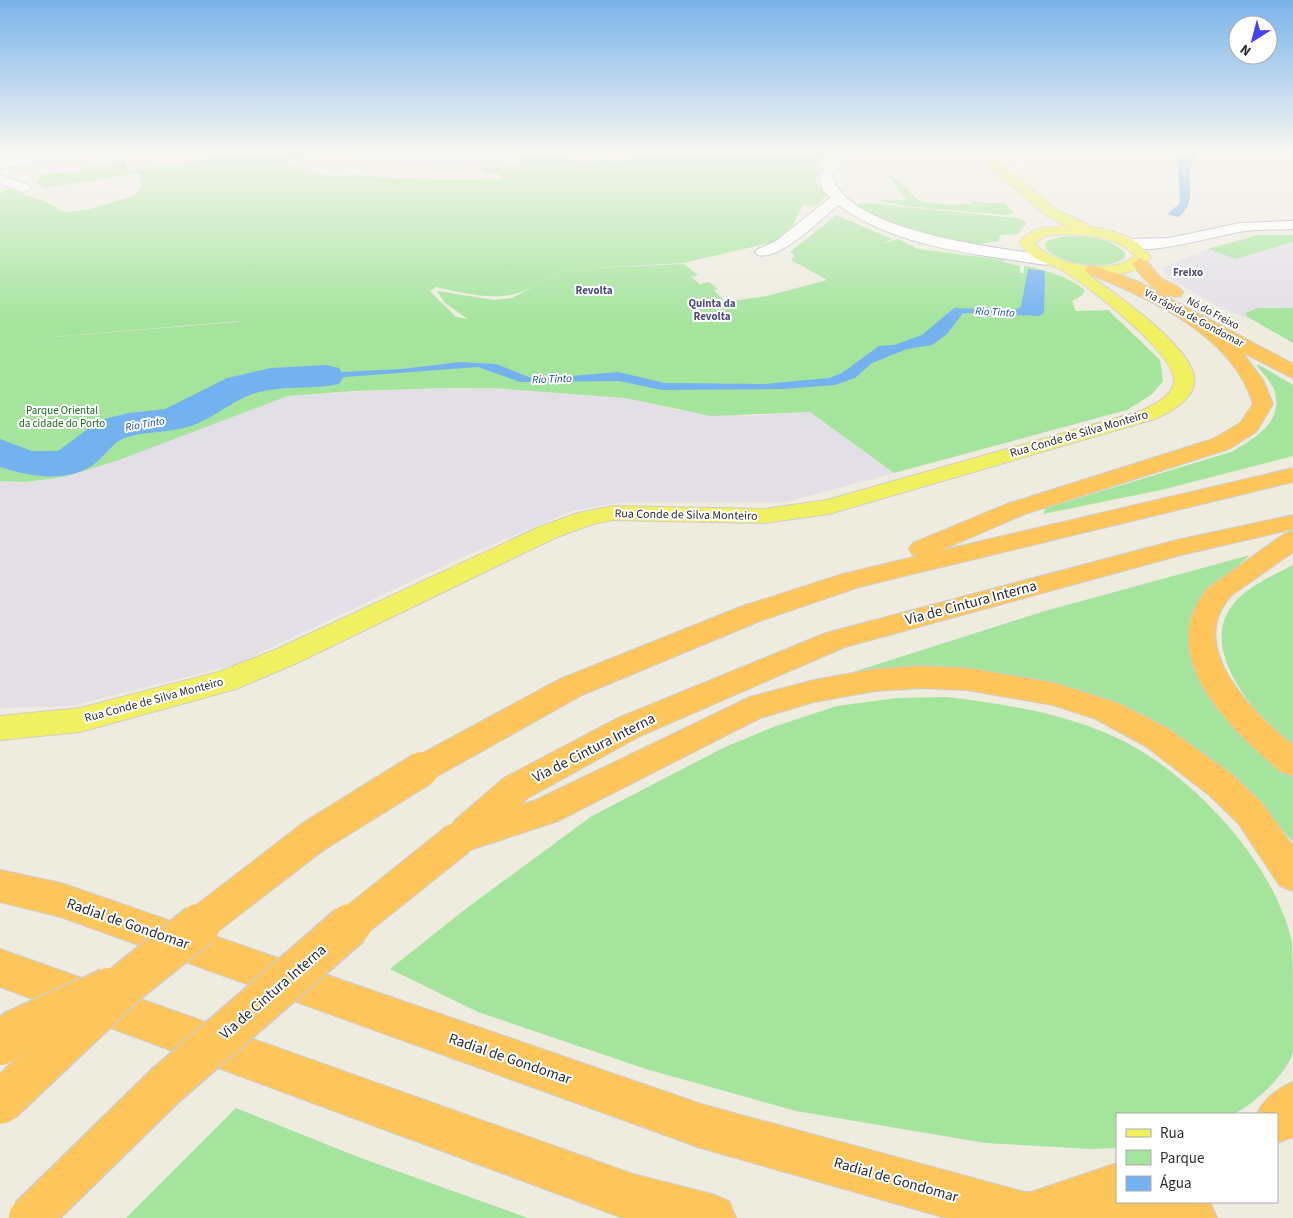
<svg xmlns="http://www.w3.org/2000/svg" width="1293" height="1218" viewBox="0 0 1293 1218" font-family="'Source Sans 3',sans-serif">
	<rect width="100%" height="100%" fill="#eeebdf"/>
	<path fill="#e3dfe7" d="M1293,242V308L1267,307L1251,310L1245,313L1250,320L1222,308L1170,279L1162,268L1208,249L1236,259Z
		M493,388L625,398L677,410L745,416L810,412L894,473L786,502H625L574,510L458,559L236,664L71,706L0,708V481L25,482L64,477L119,460L288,396L407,389Z"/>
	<path fill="#a4e49c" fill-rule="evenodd" d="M250,152H317L286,162C300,168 318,175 333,176C342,176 352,174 360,175C408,180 456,181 503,179L499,174L484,173L482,168L507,167L519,162L521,157L555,152L563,158L589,162L600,159L618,161L642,157L680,158L691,154L690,152H833L821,155L820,157L825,160L820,166L816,182L826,195L817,206L802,205L794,224L774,242L683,263L576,269L684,264L698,275L691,277L700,284L709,282L718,289L714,290L725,302L767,296L827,280L791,260L795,256L790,252L836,215L892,239L882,244L898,239L918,249L1004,260L1003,262L1020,266V273H1024V266C1046,270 1067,276 1085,290L1081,296L1072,301L1076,311L1111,310L1109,311L1160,360L1163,381L1151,395L1127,410L894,473L810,412L711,416L625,398L493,388H447L355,391L288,396L119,460L64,477L25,482L0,481V193L8,189L47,202L62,211L70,212L90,209L133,196L141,188L140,173L46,188L36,183L42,174L81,172L82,168L125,160L127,168L144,169ZM572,269L555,275L512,298L494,300L437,291L445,303L468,319L456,317L430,291L436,287C465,293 498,303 526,290C542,282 555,274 572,269ZM240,321L236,322L17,340Z
		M889,176L896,178L919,201L949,205L974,204L970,200L988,203H1004L1014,213L1006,215L905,206L877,200H906Z
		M865,203L1017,218L1022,219L1026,224L1018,234L1001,235L998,241L973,245L936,241L856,208L858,204Z
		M1258,235H1293V242L1236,259L1208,249Z
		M1066,236C1085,236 1111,237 1125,253V258C1105,272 1063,264 1046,249L1045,244L1048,240Z
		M1258,308H1293V343L1246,316L1245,313Z
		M1259,365L1293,385V456L1161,490L1043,514L1046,508L1231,452C1252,440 1283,423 1275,393C1273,383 1263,374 1257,366Z
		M1250,555L1223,579L1190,639L1270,760L1293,776V842L1251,793L1057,685L831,679L1045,611Z
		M1293,565V746C1257,718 1194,648 1235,602C1249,586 1274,575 1293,565Z
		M947,697C1018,706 1092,717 1152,758C1213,799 1274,869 1292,941C1293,958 1293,987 1293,1006C1293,1020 1293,1039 1293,1052C1287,1074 1255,1103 1236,1113C1228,1117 1133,1114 1117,1114V1148L1092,1149L985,1143L796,1111L646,1069L478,1012L390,969L468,907L592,816L725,747L776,726L837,706L897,698Z
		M236,1108L358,1157L528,1218H126Z"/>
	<path fill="#73b2ef" d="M1177,152H1198C1178,179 1203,198 1178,217L1167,214L1179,204L1180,199Z
		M1028,269L1045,271L1044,313L1039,316L963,313L947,334L932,345L907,349L872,363L855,378L835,385L784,389L662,390L619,381L520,382L478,367L264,383L250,379L260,376L402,369L460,362L496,364L529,377L548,378L618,372L665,383L764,384L829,378L842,373L879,346L894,345L922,335L954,308L1014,310L1021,307Z"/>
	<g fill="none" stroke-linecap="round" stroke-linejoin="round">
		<path fill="#73b2ef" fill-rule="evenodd" d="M326,365L339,368L344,376L339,384C313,390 285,385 259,392C235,398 215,418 191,426C170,433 146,431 128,437C115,440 107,453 98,461C72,484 30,477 0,467V439L32,451H58L100,420L129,413L165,409L227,378L271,368Z"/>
		<g stroke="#b3b3c0" stroke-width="2">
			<path id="street" d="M57,152H90L84,156L0,168V160Z
				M94,152H124C118,158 103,159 95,157Z
				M355,152H413L454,155L485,152H530L524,156L454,163L361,156Z
				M838,152H851L832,176C847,231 997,248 1046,255L1054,260L1046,265C976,254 897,248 838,205C821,219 780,261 758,255L755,252L758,249L776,241L830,198L823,190L819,176Z
				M0,175L29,185L31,188L24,192L0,184Z"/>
		</g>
		<g stroke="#b3b3c0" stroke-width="2">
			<path id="secondary" d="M1293,221V229C1275,230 1256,229 1239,232C1220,235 1134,260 1122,244L1130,239L1169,238L1240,223Z"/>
		</g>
		<g stroke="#cdcdcd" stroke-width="2">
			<path id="primary" d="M972,152H986L1057,210L1087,224L1089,227C1114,230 1136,236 1151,257C1137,276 1111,276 1089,275C1116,294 1188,344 1194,376C1198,398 1171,412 1155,419L829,514L764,523L613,520L593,524L557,537L297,663L236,689L80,732L0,740V716L80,708L218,672L277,649L539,527L578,513L613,506L764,509L827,500L1141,411C1153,405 1172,397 1174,382C1178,355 1086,284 1063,271C1044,260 1034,263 1019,243C1030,227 1049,226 1067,226L1047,216ZM1065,234C1088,236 1119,236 1135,256C1113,276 1052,265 1035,243L1045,236Z"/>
		</g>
		<g stroke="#cdcdcd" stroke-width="2">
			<path id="highway" d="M1140,258C1150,261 1153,270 1160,277C1167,283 1178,284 1183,292L1181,296C1161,301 1142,278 1132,263Z
				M1093,265L1139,282L1293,364V378L1242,352L1263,380L1273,404L1256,432L1229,449L1025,514L939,551L1293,468V482L859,587L760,621L582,695L434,778L422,782L410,778L406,769L410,760L560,679L740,607L843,574L918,556L913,555L909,549L913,543L1007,504L1213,439L1240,423L1253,404C1233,335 1149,298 1087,273L1085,270L1087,267Z
				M1293,515V529L1181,555L845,647L640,736L528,798L520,805L536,800L750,697L814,680L875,669L920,666L967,668L1055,683L1118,703L1169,729L1233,775L1262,803L1293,846V891L1280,886L1238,823L1209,795L1147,747L1096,719L1053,705L967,690L920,688L875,691L814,702L760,718L558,821L458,854L446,850L440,839L446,828L452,826L455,820L504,778L618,718L826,633L1177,540Z
				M1293,531V552L1232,595C1183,647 1254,713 1293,745V776L1281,772C1232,730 1151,656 1208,588L1284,534Z
				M0,870L61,883L701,1104L1024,1192H1031L1117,1163V1202H1210L1217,1218H946L701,1148L61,917L0,902Z
				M0,949L633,1174L712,1194L729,1201L736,1218H623L0,987Z
				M1293,1082V1137L1277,1143V1114H1257C1264,1098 1277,1089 1293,1082Z"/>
		</g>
		<use href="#street" fill="#fff" fill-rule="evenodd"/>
		<use href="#secondary" fill="#fff" fill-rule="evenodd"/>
		<use href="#primary" fill="#f1f061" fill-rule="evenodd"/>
		<use href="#highway" fill="#fec65a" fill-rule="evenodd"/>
		<g stroke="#cdcdcd" stroke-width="36" stroke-linecap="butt">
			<path id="highway-bridge-far1" d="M197,926L314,836L422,769
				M349,926L458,839"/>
		</g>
		<g stroke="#cdcdcd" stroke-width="45" stroke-linecap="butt">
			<path id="highway-bridge" d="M0,1044L16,1031L109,989
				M0,1103L129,981L199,925
				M30,1218L166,1085L350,925"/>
		</g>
		<use href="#highway-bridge-far1" stroke="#fec65a" stroke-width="34"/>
		<use href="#highway-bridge" stroke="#fec65a" stroke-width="42"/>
	</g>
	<linearGradient id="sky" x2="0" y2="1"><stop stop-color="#79b3eb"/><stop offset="0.47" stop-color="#f7f6f1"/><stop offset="1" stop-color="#f7f6f1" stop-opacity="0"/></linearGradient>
	<rect width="1293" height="323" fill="url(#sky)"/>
	<g text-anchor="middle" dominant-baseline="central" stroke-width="4" stroke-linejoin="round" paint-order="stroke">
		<g font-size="11" font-weight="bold" fill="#4f4c7e" stroke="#fff">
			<text x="1188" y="272">Freixo</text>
			<text x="594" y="290">Revolta</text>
			<text x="712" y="303">Quinta da<tspan x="712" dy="13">Revolta</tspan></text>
		</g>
		<g font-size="11" font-style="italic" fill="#0e4c9f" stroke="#fff">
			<text transform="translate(995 312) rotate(3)">Rio Tinto</text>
			<text transform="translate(552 379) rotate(-2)">Rio Tinto</text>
			<text transform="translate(145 424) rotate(-10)">Rio Tinto</text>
		</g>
		<g font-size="11" fill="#2d2d2d" stroke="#fff">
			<text transform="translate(1213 313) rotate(28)">Nó do Freixo</text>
			<text transform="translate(1194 318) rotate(28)">Via rápida de Gondomar</text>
		</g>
		<g font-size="11" fill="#1b6b1d" stroke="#fff">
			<text x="62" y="410">Parque Oriental<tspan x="62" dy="13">da cidade do Porto</tspan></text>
		</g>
		<g font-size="12" fill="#2d2d2d" stroke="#fff">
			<text transform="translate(1079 434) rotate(-16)">Rua Conde de Silva Monteiro</text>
			<text transform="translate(686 515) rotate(1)">Rua Conde de Silva Monteiro</text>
			<text transform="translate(154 700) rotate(-15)">Rua Conde de Silva Monteiro</text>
		</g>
		<g font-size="15" fill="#2d2d2d" stroke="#fff">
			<text transform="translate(971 603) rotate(-15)">Via de Cintura Interna</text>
			<text transform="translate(594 748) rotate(-27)">Via de Cintura Interna</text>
			<text transform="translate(128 924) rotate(19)">Radial de Gondomar</text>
			<text transform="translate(273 992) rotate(-41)">Via de Cintura Interna</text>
			<text transform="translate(510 1059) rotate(19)">Radial de Gondomar</text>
			<text transform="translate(896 1180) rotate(16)">Radial de Gondomar</text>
		</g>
	</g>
	<rect x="1116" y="1113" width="162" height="90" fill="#ffffff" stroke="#ababab"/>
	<rect x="1126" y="1129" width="25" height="8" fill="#f1f061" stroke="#ababab"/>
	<text x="1160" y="1138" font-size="15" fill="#2d2d2d">Rua</text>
	<rect x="1126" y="1150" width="25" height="15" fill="#a4e49c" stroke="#ababab"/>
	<text x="1160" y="1163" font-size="15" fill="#2d2d2d">Parque</text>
	<rect x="1126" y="1176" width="25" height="15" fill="#73b2ef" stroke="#ababab"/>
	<text x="1160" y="1188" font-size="15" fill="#2d2d2d">Água</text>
	<g transform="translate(1253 40) rotate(216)"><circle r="24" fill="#ffffff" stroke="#ababab"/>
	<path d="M0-4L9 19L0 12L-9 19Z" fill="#4841fa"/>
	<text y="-8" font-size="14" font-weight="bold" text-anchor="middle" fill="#2d2d2d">N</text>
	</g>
</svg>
